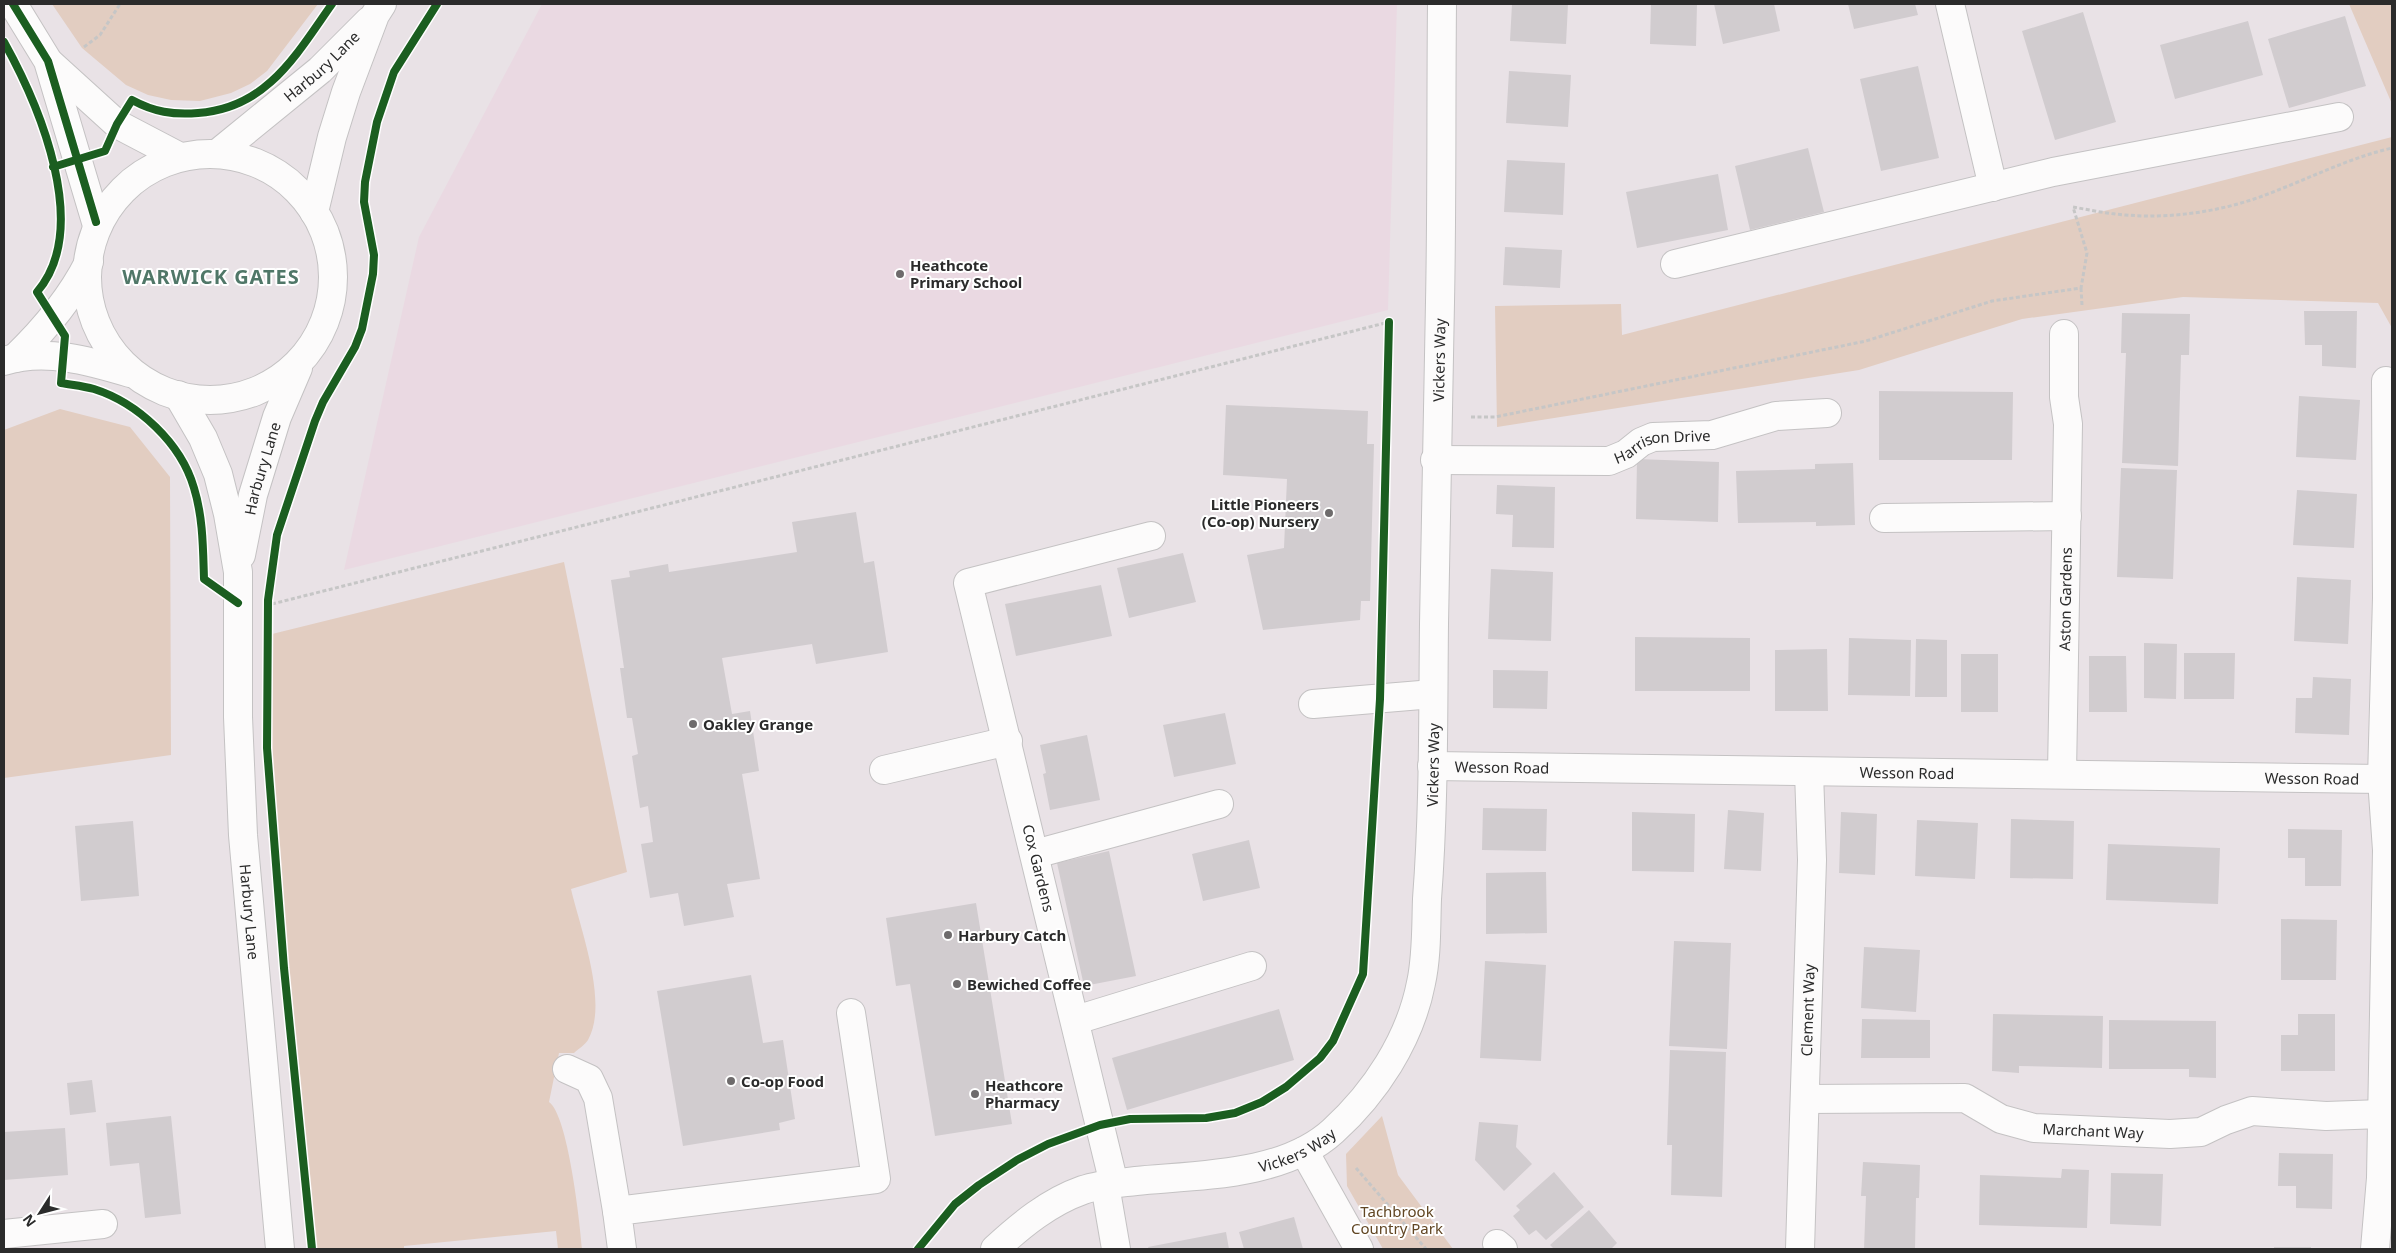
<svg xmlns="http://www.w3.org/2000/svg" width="2396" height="1253" viewBox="0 0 2396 1253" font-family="'Noto Sans',sans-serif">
	<rect width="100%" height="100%" fill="#e9e2e6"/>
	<path fill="#ead9e2" d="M542,4H1397L1388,310L344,570L419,237Z"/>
	<path fill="#e2cdc1" d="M52,4H318L267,71L250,84L231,93L200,101L171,100L148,95L126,85L82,48Z
		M2349,4H2392V104Z
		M2392,137V328L2378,303L2183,297L2022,319L1859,370L1497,427L1495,306L1621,304L1622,335Z
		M60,409L130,427L170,477L171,755L4,778V430Z
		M564,562L627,872L571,889C580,928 609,1003 588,1040C585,1045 578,1049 574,1053H559L549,1102C568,1115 580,1223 582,1249H558L556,1231L404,1246V1249H312L267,748L268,635Z
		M1382,1116L1398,1175L1453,1249H1383L1347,1186L1346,1154Z"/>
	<path fill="#d1cccf" d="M1512,4H1568L1566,44L1510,41Z
		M1651,4H1697L1696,46L1650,44Z
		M1714,4H1774L1780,31L1723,44Z
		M1848,4H1915L1918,15L1854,29Z
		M2083,12L2116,122L2055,140L2022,31Z
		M2345,16L2366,86L2289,108L2268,39Z
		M2248,21L2263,75L2175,99L2160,45Z
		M1918,66L1939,158L1881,171L1860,79Z
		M1509,71L1571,75L1568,127L1506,123Z
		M1808,148L1824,212L1750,230L1735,166Z
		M1507,160L1565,163L1563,215L1504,212Z
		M1718,174L1728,230L1637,248L1626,192Z
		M1505,247L1562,250L1560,288L1503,285Z
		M2304,311H2357L2356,368L2322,366V345H2305Z
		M2122,313L2190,314L2189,355H2181L2178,466L2122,463L2126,353H2121Z
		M1879,391L2013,392L2012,460H1879Z
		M2299,396L2360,400L2356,460L2296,457Z
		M1226,405L1368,411L1367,444H1374L1370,601H1361L1360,620L1263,630L1247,555L1284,548L1287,479L1223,475Z
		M1637,459L1719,462L1718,522L1636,519Z
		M1853,463L1855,525L1816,526V522L1738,523L1736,471L1815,469V464Z
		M2121,468L2177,470L2173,579L2117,577Z
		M1497,485L1555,487L1554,548L1512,547L1513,515L1496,514Z
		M2297,490L2357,494L2354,548L2293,545Z
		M856,512L864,563L874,561L888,652L816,664L812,644L722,658L732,714L750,711L759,771L742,774L760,879L727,884L734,917L684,926L678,893L650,898L641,844L653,842L648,806L640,808L632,756L638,754L632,718H627L620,668H624L611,580L630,577L629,571L668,564L669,572L797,552L792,522Z
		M1183,553L1196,602L1129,618L1117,568Z
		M1491,569L1553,572L1551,641L1488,639Z
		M2297,577L2351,580L2348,644L2294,641Z
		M1101,585L1112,636L1016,656L1005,604Z
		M1635,637L1750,638V691H1635Z
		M1849,638L1911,640L1910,696L1848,695Z
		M1916,639L1947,640V697H1915Z
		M2144,643L2177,644L2176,699L2144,698Z
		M1827,649L1828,711H1775V650Z
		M2184,653H2235L2234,699H2184Z
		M1961,654H1998V712H1961Z
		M2089,656H2126L2127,712H2089Z
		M1493,670L1548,671L1547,709L1493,708Z
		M2313,677L2351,679L2349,735L2295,733L2296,698H2312Z
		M1225,713L1236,764L1174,777L1163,725Z
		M1087,735L1100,800L1050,810L1043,774L1046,773L1040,745Z
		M1483,808L1547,809L1546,851L1482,850Z
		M1728,810L1764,813L1761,871L1724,869Z
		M1632,812L1695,814L1694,872L1632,871Z
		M1841,812L1877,814L1875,875L1839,873Z
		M2011,819L2074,821L2073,879L2010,878Z
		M1917,820L1978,823L1975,879L1915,876Z
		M133,821L139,896L81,901L75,826Z
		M2288,829L2342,830L2341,886H2305V858H2288Z
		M1249,840L1260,888L1203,901L1192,854Z
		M2108,844L2220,848L2218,904L2106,900Z
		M1109,851L1136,976L1084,986L1057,863Z
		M1546,872L1547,933L1486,934V873Z
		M976,903L1012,1124L935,1136L910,984L896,986L886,918Z
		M2281,919L2337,920L2336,980H2281Z
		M1674,941L1731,943L1727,1049L1669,1046Z
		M1864,947L1920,950L1916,1012L1861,1008Z
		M1485,961L1546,965L1541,1061L1480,1058Z
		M751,975L763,1043L783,1040L795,1119L779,1123L780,1130L683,1146L657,991Z
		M1279,1009L1294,1060L1127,1110L1112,1058Z
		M1993,1014L2103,1016L2102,1068L2019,1066V1073L1992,1071Z
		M2298,1014H2335V1071H2281V1035H2298Z
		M1862,1019L1930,1020V1058H1861Z
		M2109,1020L2216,1021V1078L2189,1077V1069H2109Z
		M1670,1050L1726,1052L1722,1197L1671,1195L1672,1145H1667Z
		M92,1080L96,1112L70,1115L67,1083Z
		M171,1116L181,1214L145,1218L139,1163L110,1166L106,1123Z
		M1479,1122L1518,1125L1516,1147L1532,1164L1504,1191L1475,1160Z
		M65,1128L68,1175L4,1180V1132Z
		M2279,1153L2333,1154L2332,1209L2296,1208V1186H2278Z
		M1863,1162L1920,1165L1919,1198H1916L1915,1249H1864L1866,1196H1861Z
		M2062,1169L2089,1170L2087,1228L1979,1225L1980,1175L2061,1178Z
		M1554,1172L1584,1207L1546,1240L1536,1230L1529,1235L1513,1216L1520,1210L1516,1206Z
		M2111,1173L2163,1174L2161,1226L2110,1224Z
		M1589,1210L1617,1243L1611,1249H1554L1550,1245Z
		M1294,1217L1303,1249H1244L1239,1232Z
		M1226,1232L1229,1249H1149L1148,1247Z
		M2274,1247H2311V1249H2274Z"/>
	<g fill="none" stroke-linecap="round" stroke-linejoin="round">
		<g stroke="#c4c2c3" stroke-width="30">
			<g id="minor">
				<path d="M13,4L48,61L96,222"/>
				<path d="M1950,4L1993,187"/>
				<path d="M51,64L117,124L178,156"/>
				<path id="s1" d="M218,153L320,70L369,21"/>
				<circle cx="210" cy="277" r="123"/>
				<path d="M314,212L332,137L346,92L375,15L382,4"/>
				<path d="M1675,264L2053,172L2339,117"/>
				<path d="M15,358C44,330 71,298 89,262"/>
				<path d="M4,361C45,348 90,361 130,373"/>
				<path id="s2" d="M178,395L203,438L218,474L228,514L238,572V717L243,835L280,1249"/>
				<path id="s3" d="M1435,460L1609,461L1626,454L1641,442L1653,437L1712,435L1776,416L1827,413"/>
				<path d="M1884,518L2067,516"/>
				<path id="s4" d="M241,555L253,495L277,417L298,368"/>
				<path d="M1313,704L1433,694"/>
				<path id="s5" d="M1432,766L2382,779L2392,781"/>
				<path d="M884,770L1008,741"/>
				<path id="s6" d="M2062,774L2068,424L2064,397V334"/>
				<path d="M1035,854L1219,804"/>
				<path d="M1076,1020L1252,966"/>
				<path d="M567,1069L589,1079L598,1098L617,1211"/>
				<path id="s7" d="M1806,1099L1965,1098L2001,1119L2034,1128L2170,1134L2201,1132L2226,1120L2252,1111L2326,1116L2382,1114"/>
				<path d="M1304,1151L1359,1249"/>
				<path d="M1114,1184L968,583L1151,536"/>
				<path d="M1105,1185L1116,1249"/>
				<path d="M4,1234L103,1224"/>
				<path d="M1497,1244L1503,1249"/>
				<path d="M622,1249L617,1211L876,1179L851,1013"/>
				<path id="s8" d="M995,1249C1021,1225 1049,1202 1083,1190C1100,1184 1119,1183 1136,1181C1199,1175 1284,1176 1333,1131C1375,1093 1410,1040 1421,983C1427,956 1426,926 1427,899C1434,807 1433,715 1434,624C1435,516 1438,409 1440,302C1442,203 1441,103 1442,4"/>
				<path id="s9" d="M1800,1249L1812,860L1809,772"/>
				<path d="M2375,1249L2381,1178L2387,850L2382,779L2387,598L2386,381"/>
			</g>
		</g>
		<path stroke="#c6c6c6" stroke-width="3" stroke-dasharray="4 2.5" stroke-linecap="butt" d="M84,47L100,35L120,4
			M2081,288L2082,305
			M1471,417H1495L1866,341L1992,301L2081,288L2087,253L2073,207C2090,210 2108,214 2126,215C2173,219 2224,211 2268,194C2310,178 2349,158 2392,148
			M272,604L1389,322
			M1356,1168L1426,1249"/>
		<use href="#minor" stroke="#fcfbfb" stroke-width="28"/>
		<g stroke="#fff" stroke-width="11">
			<path id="cycleway" d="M13,4L48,61L96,222
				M4,42C39,105 92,228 37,292L65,336L61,383C72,385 83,386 94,389C138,403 181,443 194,488C203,517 203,548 204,579L238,603
				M53,167L105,151L117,124L132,100C154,112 173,115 198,113C267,108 296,55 332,4
				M312,1249L284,968L267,748L268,600L277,535L315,421L323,402L355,347L362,329L373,274L374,255L364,202L365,182L377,122L394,72L437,4
				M918,1249L955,1204L979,1185L1017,1160L1048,1144L1100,1125L1130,1119L1206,1118L1235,1113L1262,1102L1286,1087L1320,1058L1333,1041L1363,974L1380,699L1389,322"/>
		</g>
		<use href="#cycleway" stroke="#1b5e20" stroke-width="8"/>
	</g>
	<g fill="#6e6b6c" stroke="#fff" stroke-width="2">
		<circle cx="900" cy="274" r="5"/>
		<circle cx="1329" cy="513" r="5"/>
		<circle cx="693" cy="724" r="5"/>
		<circle cx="948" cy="935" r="5"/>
		<circle cx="957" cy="984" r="5"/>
		<circle cx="731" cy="1081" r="5"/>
		<circle cx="975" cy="1094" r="5"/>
	</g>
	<g text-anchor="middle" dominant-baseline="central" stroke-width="4" stroke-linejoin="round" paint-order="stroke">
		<g font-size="15" fill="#2b2b2b" stroke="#fff">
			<text stroke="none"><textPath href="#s1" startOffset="135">Harbury Lane</textPath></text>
			<text stroke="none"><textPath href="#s8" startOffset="1166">Vickers Way</textPath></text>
			<text stroke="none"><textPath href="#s3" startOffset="231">Harrison Drive</textPath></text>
			<text stroke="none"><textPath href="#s4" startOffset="89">Harbury Lane</textPath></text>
			<text stroke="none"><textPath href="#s6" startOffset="175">Aston Gardens</textPath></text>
			<text stroke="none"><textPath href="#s8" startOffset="761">Vickers Way</textPath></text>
			<text stroke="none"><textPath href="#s5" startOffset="70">Wesson Road</textPath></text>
			<text stroke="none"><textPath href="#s5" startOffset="475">Wesson Road</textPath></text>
			<text stroke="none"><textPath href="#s5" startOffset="880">Wesson Road</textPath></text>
			<text transform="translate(1039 868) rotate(76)">Cox Gardens</text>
			<text stroke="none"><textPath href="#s2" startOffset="529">Harbury Lane</textPath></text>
			<text stroke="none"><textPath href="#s9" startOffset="239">Clement Way</textPath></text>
			<text stroke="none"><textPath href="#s7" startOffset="294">Marchant Way</textPath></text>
			<text stroke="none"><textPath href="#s8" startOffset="326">Vickers Way</textPath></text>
		</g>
		<g font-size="15" font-weight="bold" fill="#2b2b2b" stroke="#fff" text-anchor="start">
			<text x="910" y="265">Heathcote<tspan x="910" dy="17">Primary School</tspan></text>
			<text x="1319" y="504" text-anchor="end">Little Pioneers<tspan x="1319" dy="17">(Co-op) Nursery</tspan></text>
			<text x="703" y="724">Oakley Grange</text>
			<text x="958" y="935">Harbury Catch</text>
			<text x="967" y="984">Bewiched Coffee</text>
			<text x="741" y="1081">Co-op Food</text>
			<text x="985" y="1085">Heathcore<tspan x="985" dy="17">Pharmacy</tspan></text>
		</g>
		<g font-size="15" fill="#614623" stroke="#fff">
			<text x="1397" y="1211">Tachbrook<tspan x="1397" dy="17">Country Park</tspan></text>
		</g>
		<g font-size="20" font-weight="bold" letter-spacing="1" fill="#507768" stroke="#fff">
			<text x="211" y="276">WARWICK GATES</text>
		</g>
	</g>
	<rect width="2396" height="1253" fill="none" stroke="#2b2b2b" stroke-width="10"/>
	<g transform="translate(40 1213) rotate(234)" stroke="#ffffff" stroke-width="4" paint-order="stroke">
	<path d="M0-4L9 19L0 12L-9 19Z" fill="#2b2b2b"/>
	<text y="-8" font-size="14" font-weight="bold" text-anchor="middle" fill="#2b2b2b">N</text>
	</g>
</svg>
